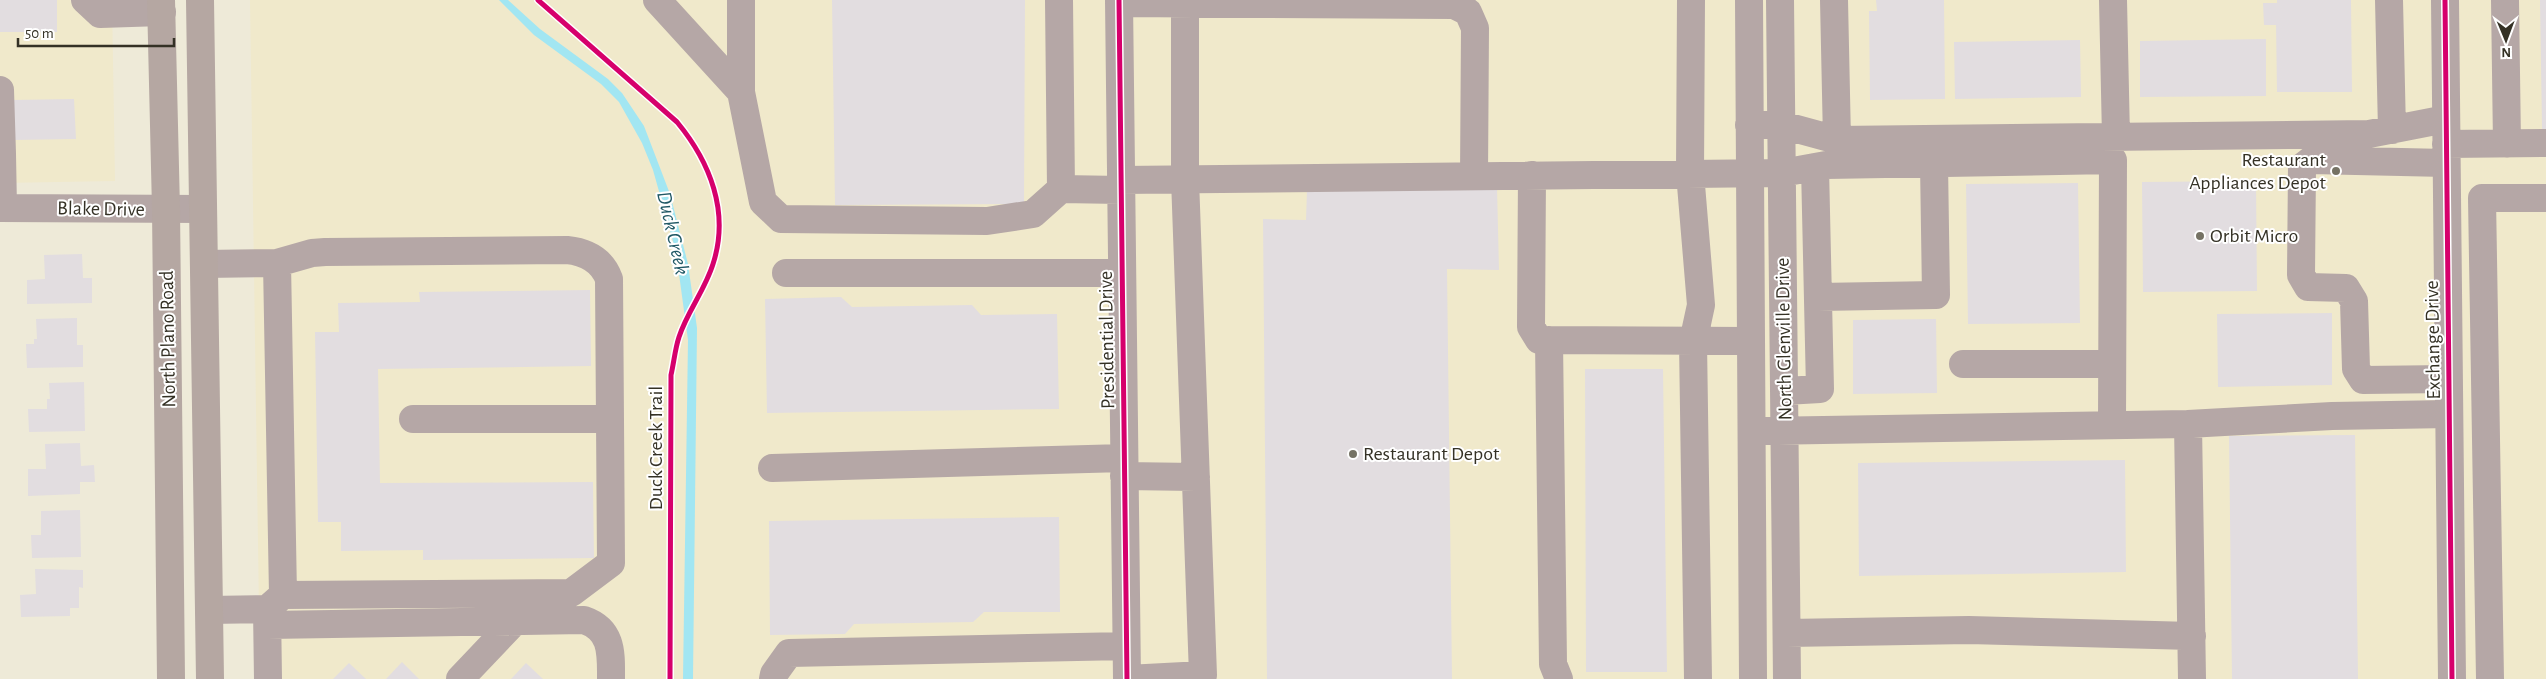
<svg xmlns="http://www.w3.org/2000/svg" width="2546" height="679" viewBox="0 0 2546 679" font-family="'Alegreya Sans',sans-serif">
	<rect width="100%" height="100%" fill="#eeead8"/>
	<path fill="#f0e9cb" d="M0,0H112L115,181L0,183Z
		M250,0H2546V679H260Z"/>
	<path fill="#a2e6f2" d="M499,0H508L540,29L608,79L622,93L644,126L670,194L688,264L697,328L693,679H683L688,340L676,252L653,170L642,143L619,102L601,84L534,35Z"/>
	<path fill="#e2dde0" d="M0,0H57V32H0Z
		M832,0H1025L1024,204L835,205Z
		M1876,0H1944L1945,99L1870,100L1869,11H1877Z
		M2277,0H2351L2352,92H2277L2276,25H2264L2263,3H2277Z
		M2540,0H2546V130H2542Z
		M2266,39V96L2140,97V41Z
		M2080,40L2081,97L1955,99L1954,42Z
		M74,99L76,139L13,140L12,100Z
		M2256,181L2257,291L2143,292L2142,182Z
		M2078,183L2080,323L1968,324L1966,184Z
		M1497,187L1499,270L1447,269L1452,679H1267L1263,219L1306,220L1307,190Z
		M82,254L83,278H92V303L27,304V280L45,279L44,255Z
		M590,290L591,366L378,369L380,483L593,482L594,558L423,560V550L341,551V522H318L315,332H339L338,303L420,302L419,292Z
		M841,297L852,307L972,305L981,315L1057,314L1059,409L767,413L765,299Z
		M2332,313V385L2218,387L2217,314Z
		M77,318V345H83V367L27,368L26,344H34V339H37L36,319Z
		M1936,319L1937,393L1853,394V320Z
		M1585,369H1663L1667,672H1586Z
		M84,382L85,431L29,432L28,409H47V399H50L49,383Z
		M2355,435L2358,679H2232L2229,436Z
		M80,443L81,466L94,465L95,482H80V494L28,496V469H46L45,444Z
		M2125,460L2126,572L1859,576L1858,463Z
		M80,510L81,557L32,558L31,535H41V511Z
		M1059,517L1060,612H984L973,622L854,624L845,634L770,635L769,521Z
		M35,569L83,570V588L79,587V608H70V616L21,617L20,595L36,594Z
		M402,662L419,679H386Z
		M349,663L366,679H333Z
		M526,663L543,679H511Z"/>
	<g fill="none" stroke-linecap="round" stroke-linejoin="round">
		<path stroke="#b5a7a6" stroke-width="28" d="M85,0L100,14L162,12
			M657,0L741,92L763,202L781,219L987,221L1033,214L1061,189L1121,190
			M741,0V92
			M1059,0L1061,189
			M1119,0L1127,679
			M1691,0L1690,173L1701,305L1693,342L1698,679
			M1749,0L1753,679
			M1780,0L1787,679
			M1834,0L1837,140
			M2113,0L2116,137
			M2389,0L2392,130
			M2445,0L2452,679
			M2505,0L2507,144
			M1119,3L1454,5L1468,12L1475,28L1474,176
			M0,90L2,154
			M1749,125H1782L1837,140L2369,134L2446,119
			M2446,144L2546,143
			M0,154H2L3,208
			M2446,163L2311,160L2302,167L2301,275L2308,287L2346,288L2354,301L2356,369L2363,380L2448,379
			M1532,175L1531,327L1539,340L1750,341
			M1121,180L1782,173L1826,165L2113,160L2112,425
			M0,208L203,209
			M277,263L283,595
			M204,264L277,263L312,253L325,252L567,250C586,252 602,260 609,279L611,563L571,593L283,595L267,609L209,610
			M786,273H1121
			M1818,297L1936,295L1934,163
			M1549,340L1553,664L1559,679
			M1963,364H2112
			M1785,391L1820,389L1815,167
			M413,419H610
			M1767,431L2188,424
			M772,468L1124,458
			M1124,476L1196,477
			M267,609L268,679
			M268,625L584,620C613,630 611,654 611,679
			M1787,633L1969,630L2192,636
			M460,679L516,620
			M773,679L774,674L789,653L1126,646
			M1127,679L1203,675L1185,179V0
			M2192,679L2188,424L2332,416L2449,414
			M2490,679L2482,198H2546"/>
		<path stroke="#b5a7a2" stroke-width="28" d="M161,0L166,209L171,679
			M200,0L210,679"/>
		<g stroke="#fff" stroke-width="8">
			<path id="cycleway" d="M538,0L677,122C710,162 730,212 713,264C705,290 687,312 679,337C675,349 674,362 671,375L670,679
				M1119,0L1127,679
				M2445,0L2452,679"/>
		</g>
		<use href="#cycleway" stroke="#d6006c" stroke-width="5"/>
	</g>
	<g fill="#757264" stroke="#fff" stroke-width="2">
		<circle cx="2336" cy="171" r="5"/>
		<circle cx="2200" cy="236" r="5"/>
		<circle cx="1353" cy="454" r="5"/>
	</g>
	<g text-anchor="middle" dominant-baseline="central" stroke-width="4" stroke-linejoin="round" paint-order="stroke">
		<g font-size="20" fill="#343125" stroke="#fff" text-anchor="start">
			<text x="2326" y="160" text-anchor="end">Restaurant<tspan x="2326" dy="23">Appliances Depot</tspan></text>
			<text x="2210" y="236">Orbit Micro</text>
			<text x="1363" y="454">Restaurant Depot</text>
		</g>
		<g font-size="20" fill="#343125" stroke="#fff">
			<text transform="translate(101 209) rotate(1)">Blake Drive</text>
			<text transform="translate(168 339) rotate(-91)">North Plano Road</text>
			<text transform="translate(1784 339) rotate(-91)">North Glenville Drive</text>
			<text transform="translate(1107 340) rotate(-91)">Presidential Drive</text>
			<text transform="translate(2433 340) rotate(-91)">Exchange Drive</text>
			<text transform="translate(656 448) rotate(-90)">Duck Creek Trail</text>
		</g>
		<g font-size="21" font-style="italic" fill="#205865" stroke="#fff">
			<text transform="translate(673 233) rotate(77)">Duck Creek</text>
		</g>
	</g>
	<g transform="translate(2506 40) rotate(179)" stroke="#ffffff" stroke-width="4" paint-order="stroke">
	<path d="M0-4L9 19L0 12L-9 19Z" fill="#343125"/>
	<text y="-8" font-size="14" font-weight="bold" text-anchor="middle" fill="#343125">N</text>
	</g>
	<path d="M18 38v8h156v-8" fill="none" stroke="#343125" stroke-width="2.5"/>
	<text x="25" y="38" font-size="15" fill="#343125" stroke="#ffffff" stroke-width="4" paint-order="stroke">50 m</text>
</svg>
